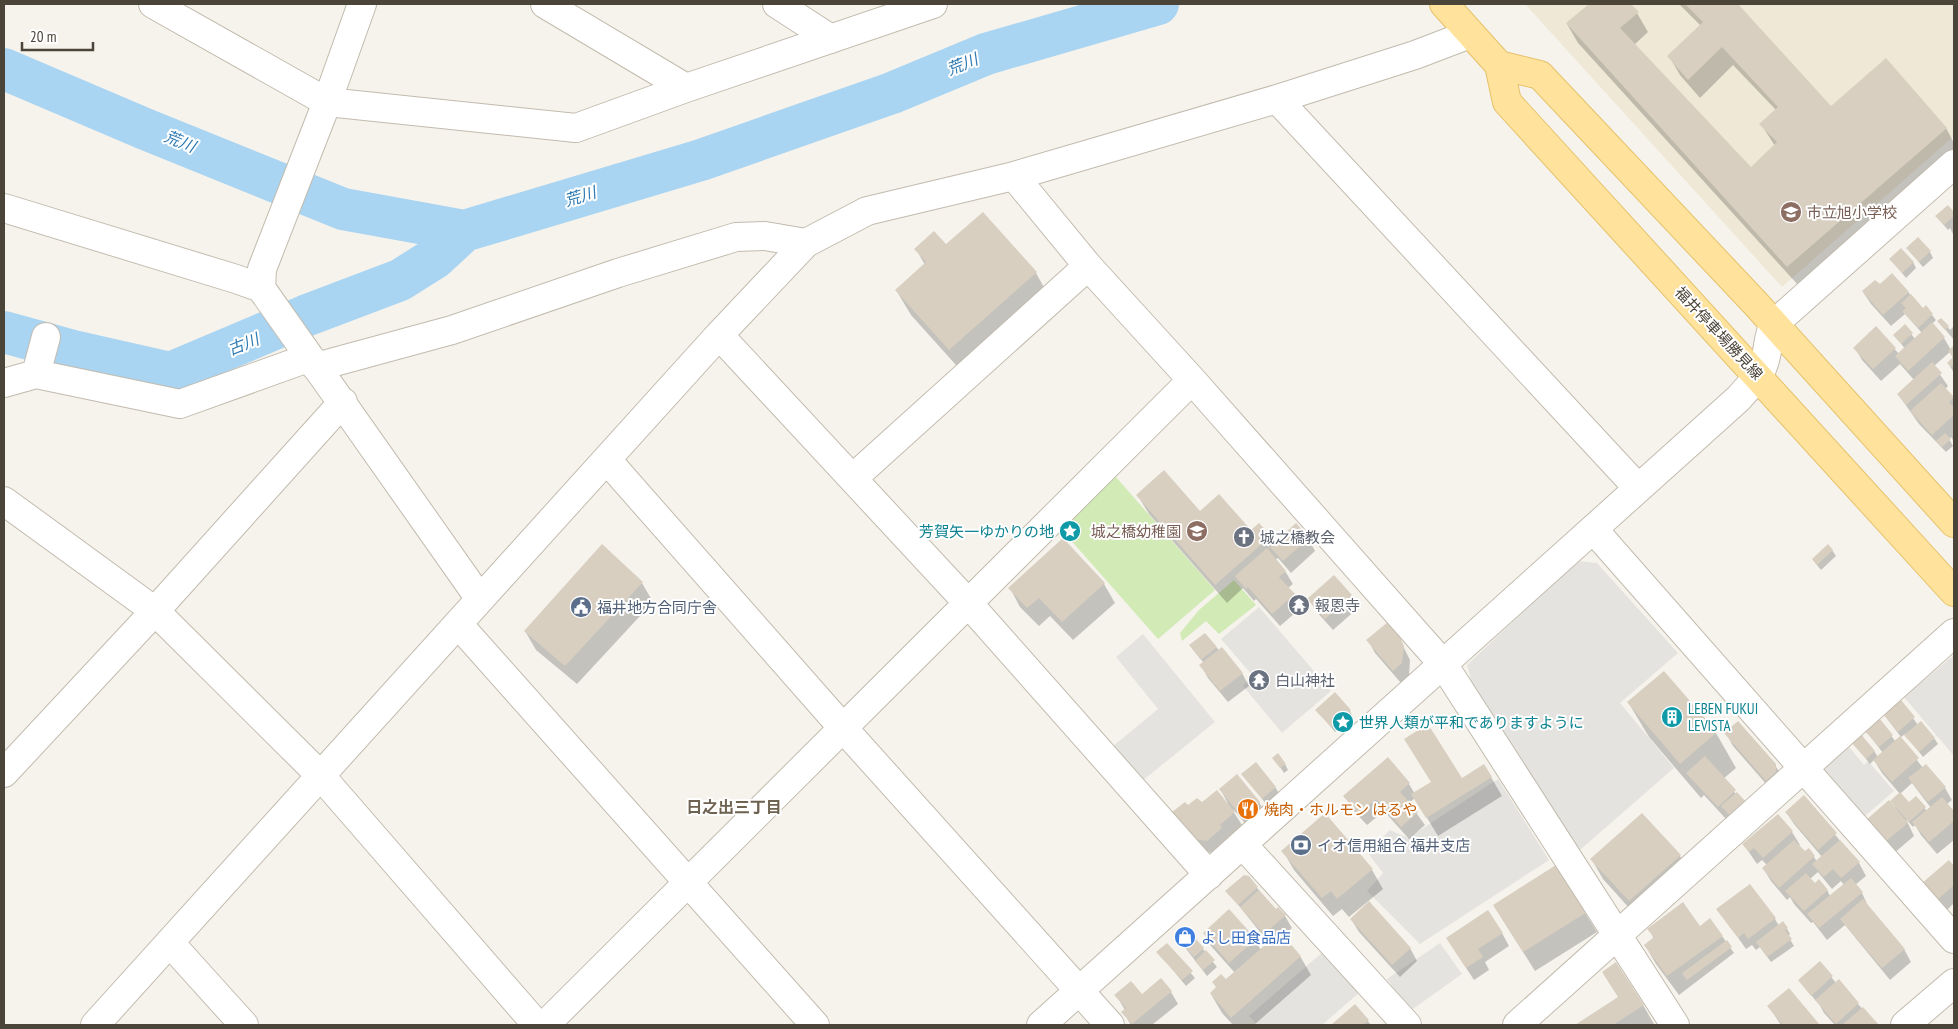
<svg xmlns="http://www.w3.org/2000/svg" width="1958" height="1029" viewBox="0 0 1958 1029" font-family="'PT Sans Narrow','Noto Sans JP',sans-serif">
	<rect width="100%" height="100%" fill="#f6f3ec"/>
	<path fill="#efe8d6" d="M1525,4H1954V136L1782,287Z"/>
	<path fill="#d2eab5" d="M1115,476L1215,590L1158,639L1061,529Z
		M1234,580L1256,605L1219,634L1206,621L1182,641L1180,633L1199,610Z"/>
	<path fill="#e5e3e0" d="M1577,561L1597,563L1678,653L1620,703L1674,768L1580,850L1473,687L1467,665Z
		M1259,607L1331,691L1282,733L1243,686L1253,676L1221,639Z
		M1143,634L1215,722L1141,782L1112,747L1158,709L1116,657Z
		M1954,655V756L1904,697Z
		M1846,743L1864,765L1868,761L1894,791L1865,816L1820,765Z
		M1498,779L1549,860L1420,944L1367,891L1383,873L1367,852L1390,830L1408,838Z
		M1440,943L1462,974L1410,1011L1387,979Z
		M1324,951L1360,992L1322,1025H1257L1249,1016Z"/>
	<path fill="#0003" fill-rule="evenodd" d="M1591,4H1630L1637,13L1648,32L1634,45L1751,169L1775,146L1761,124L1776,110L1733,65L1700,98L1680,75L1669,56L1701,26L1679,4H1737L1830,108L1946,128L1954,143V149L1798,285L1578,43L1567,24Z
		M1948,206L1954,213V236L1950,228L1948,230L1936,216Z
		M946,246L1036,273L1050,298L964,374L911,315L896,290L925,265L916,249Z
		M1907,248L1930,252L1933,258L1923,267Z
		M1891,259L1913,262L1916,268L1906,278Z
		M1880,286L1908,292L1923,309L1932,315L1936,320L1932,324L1944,338L1951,350L1954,347V373L1948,363L1953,358L1950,352L1934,366L1948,386L1945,389L1954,399V442L1951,437L1949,439L1953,446L1946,452L1919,424L1898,394L1914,380L1900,364L1881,381L1862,360L1855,348L1876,328L1899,354L1905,349L1895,335L1905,326L1915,339L1922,333L1905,314L1891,326L1871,304L1863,292Z
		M1939,322L1948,327L1950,330L1954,326V340Z
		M1138,496L1200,513L1251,532L1270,537L1274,545L1308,538L1315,551L1291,573L1278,558L1275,560L1285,571L1293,584L1288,588L1301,608L1280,626L1256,599L1254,601L1243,588L1227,603L1149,514Z
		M1832,550L1836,556L1821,570L1813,560Z
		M642,583L653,602L577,684L536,650L525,631Z
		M1104,584L1115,603L1073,640L1050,616L1039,626L1020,607L1010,588Z
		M1351,596L1358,608L1333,630L1316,611L1309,599Z
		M1399,638L1410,660L1409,676L1401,683L1375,653L1368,640Z
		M1216,647L1242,673L1249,686L1228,702L1208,678L1201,665L1204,663L1194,651Z
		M1628,702L1716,733L1736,768L1723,779L1736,794L1735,822L1729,816L1726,819L1704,795L1701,798L1649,737Z
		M1901,702L1918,725L1934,738L1938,744L1923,757L1905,734L1900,738L1923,768L1945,788L1952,800L1947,804L1954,813V840L1937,854L1921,835L1915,825L1913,827L1906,819L1914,836L1893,854L1875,833L1896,809L1892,801L1908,804L1916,798L1927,811L1931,808L1912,783L1900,794L1882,773L1874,760L1870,764L1852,741L1874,751L1878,757L1883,753L1866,731L1879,720L1896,742L1901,737L1885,716Z
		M1317,710L1350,711L1353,717L1335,732Z
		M1726,733L1775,765L1783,778L1774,793L1733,746Z
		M1274,758L1285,764L1288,770L1284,773Z
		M1243,774L1275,787L1279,793L1266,804Z
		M1491,777L1502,796L1438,836L1415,798L1409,803L1425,825L1409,839L1384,811L1367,825L1352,809L1345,796L1409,784L1415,794Z
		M1220,789L1259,802L1266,815L1249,828L1234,810L1233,811L1242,825L1227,838L1229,841L1214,853L1203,851L1181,825L1174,812L1201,804H1227L1228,803Z
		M1803,797L1859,863L1866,876L1855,885L1862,893L1868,906L1904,949L1911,962L1890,980L1845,925L1827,940L1813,922L1811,923L1794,904L1790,897L1787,900L1771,881L1763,868L1767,865L1762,860L1757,864L1744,845L1778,816L1792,832L1800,845L1798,846L1804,853L1814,857L1817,862L1822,857L1794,824L1786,812ZM1818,872L1832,889L1841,881L1844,885L1830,896L1827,890L1815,884L1810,879Z
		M1283,851L1372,870L1383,889L1349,917L1342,909L1333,916L1294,870Z
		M1680,856L1691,875L1640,920L1603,879L1592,860Z
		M1949,861L1954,868V903L1945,912L1924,883Z
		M1556,867L1597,932L1535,971L1494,906Z
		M1248,877L1276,911L1285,916L1292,928L1282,937L1300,956L1311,975L1254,1025H1233L1222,1013L1211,994L1235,973L1211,946L1204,933L1255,940L1261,950L1269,943L1227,891Z
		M1718,909L1775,919L1779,926L1787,929L1790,934L1788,936L1794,946L1771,962L1760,947L1756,950L1752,945L1746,949Z
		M1351,919L1410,948L1417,961L1400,977L1359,932Z
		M1700,927L1722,936L1734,953L1679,995L1656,964L1645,945L1654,939L1649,929Z
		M1502,933L1509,946L1485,962L1489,970L1474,980L1455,951Z
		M1177,937L1203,949L1217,967L1207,976Z
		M1167,945L1195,978L1186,986L1158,952Z
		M1820,963L1836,983L1858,1004L1877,1025H1835L1824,1013L1817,1000L1816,1001L1799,980Z
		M1789,990L1819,1025H1781L1769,1007Z
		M1171,992L1178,1004L1152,1025H1131L1123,1012L1125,1010L1116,995L1142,996Z
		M1619,998L1643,1005L1654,1024L1578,1025Z
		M1355,1005L1371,1025H1333Z"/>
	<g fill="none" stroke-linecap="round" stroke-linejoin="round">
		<path stroke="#a9d4f2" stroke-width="42" d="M4,69L145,129L343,209L464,231L701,160L892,93L986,54L1158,4
			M4,332L73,351L170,373L305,316L400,280L435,258L464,231"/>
	</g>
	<path fill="#d8cfc1" d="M1589,4H1631L1639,12L1620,28L1751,167L1777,142L1759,124L1778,107L1722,47L1688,80L1667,56L1703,22L1685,4H1738L1831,106L1886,58L1947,128L1787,267L1566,23Z
		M1948,205L1954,212V216L1944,225L1935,216Z
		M983,212L1037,272L949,350L895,290L926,262L914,249L934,231L946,244Z
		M1918,237L1931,251L1919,262L1906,248Z
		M1901,248L1914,262L1902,273L1889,259Z
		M1892,273L1909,292L1883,315L1862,291L1875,280L1880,284Z
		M1911,294L1923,308L1926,305L1933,314L1918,328L1902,311L1906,308L1901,303Z
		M1941,318L1949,326L1945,330L1937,321Z
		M1932,322L1945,337L1908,371L1895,356Z
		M1905,324L1913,333L1901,344L1893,335Z
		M1876,326L1896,348L1873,369L1853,348Z
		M1954,345V364L1951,367L1947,363L1953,357L1948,351Z
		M1932,362L1942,373L1906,405L1897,394Z
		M1941,383L1954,397L1949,402L1954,408V415L1932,435L1910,411Z
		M1945,433L1951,439L1942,447L1936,441Z
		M1164,470L1200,511L1219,494L1251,530L1259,523L1271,536L1215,585L1136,495Z
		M1296,523L1309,538L1283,561L1270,547Z
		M1063,538L1105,583L1062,622L1039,598L1027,608L1008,588Z
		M602,544L643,582L565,666L524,631Z
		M1828,544L1833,550L1817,565L1812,559Z
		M1267,548L1286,571L1279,577L1295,594L1272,614L1248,587L1246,589L1235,576Z
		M1334,575L1352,595L1325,619L1307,599Z
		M1388,622L1400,637L1404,646L1402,663L1393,671L1366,640Z
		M1205,633L1217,647L1201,660L1189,645Z
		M1222,647L1243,673L1220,691L1199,665Z
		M1664,671L1717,732L1680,764L1627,702Z
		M1335,692L1351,710L1331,727L1315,710Z
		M1901,700L1915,717L1898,732L1884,715Z
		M1879,718L1893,735L1879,747L1864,730Z
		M1738,721L1776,764V772L1766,781L1724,733Z
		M1921,721L1935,738L1919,752L1904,735Z
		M1428,724L1462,778L1484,764L1492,777L1426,818L1411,794L1431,782L1404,739Z
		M1860,733L1875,751L1866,759L1850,741Z
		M1900,736L1919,758L1892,782L1873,760Z
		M1278,753L1286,764L1280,768L1272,758Z
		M1705,756L1736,790L1718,807L1686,773Z
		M1388,757L1410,783L1400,792L1418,812L1401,827L1376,799L1359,814L1343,796Z
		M1256,762L1276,787L1262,799L1241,774Z
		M1926,764L1946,787L1928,802L1908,778Z
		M1237,774L1260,802L1241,816L1219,789Z
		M1217,790L1235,812L1220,825L1222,828L1207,841L1194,839L1172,812L1185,802L1188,805L1197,798L1202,802Z
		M1737,792L1747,803L1731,817L1721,806Z
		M1900,792L1909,802L1916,796L1926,807L1909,822L1890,801Z
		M1804,795L1837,833L1818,850L1785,812Z
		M1942,797L1954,811V821L1929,842L1912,822Z
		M1889,800L1908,823L1885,842L1866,820Z
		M1325,813L1373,869L1337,899L1331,891L1322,898L1281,851Z
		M1642,813L1681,855L1629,901L1590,859Z
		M1778,814L1793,831L1763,858L1754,848L1749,852L1742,844Z
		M1794,840L1805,851L1809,848L1815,856L1779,888L1762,868Z
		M1840,840L1860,862L1841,878L1833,869L1824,877L1812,864Z
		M1949,860L1954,866V885L1937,900L1922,883Z
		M1556,865L1587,912L1523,952L1493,905Z
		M1806,873L1815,883L1819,879L1828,890L1804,911L1785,891Z
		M1244,875L1249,876L1258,887L1238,905L1225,891Z
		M1851,878L1863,892L1819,928L1807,914Z
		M1750,884L1776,918L1748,939L1744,933L1738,938L1716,909Z
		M1259,890L1276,909L1278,907L1286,915L1264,934L1240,907Z
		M1863,899L1905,949L1882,968L1840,919Z
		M1369,901L1411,948L1392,965L1350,919Z
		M1683,902L1700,926L1710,918L1723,936L1667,976L1644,945L1654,937L1647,929Z
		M1229,909L1256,939L1229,963L1203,933Z
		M1488,910L1503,933L1478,949L1483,957L1466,968L1446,938Z
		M1783,921L1788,928L1785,930L1792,939L1767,957L1756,942Z
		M1186,928L1204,948L1194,957L1176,937Z
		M1280,932L1301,956L1231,1018L1210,993L1216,987L1212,982L1221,974L1226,979Z
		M1727,940L1732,947L1687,980L1682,973Z
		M1167,943L1193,971L1182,980L1156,952Z
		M1206,950L1215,960L1203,970L1195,961Z
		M1820,961L1833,976L1811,996L1798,980Z
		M1616,962L1644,1005L1613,1025H1575L1618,997L1602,972Z
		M1161,978L1172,991L1132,1024L1121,1012L1126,1008L1114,995L1131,981L1142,994Z
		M1839,979L1859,1003L1836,1024L1815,1000Z
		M1789,988L1820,1025H1783L1767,1006Z
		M1355,1004L1369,1020L1363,1025H1331Z
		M1863,1007L1879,1025H1842Z"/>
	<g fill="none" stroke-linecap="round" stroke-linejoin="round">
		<g stroke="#c2bbae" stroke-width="30">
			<path id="minor" d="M153,4L327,102L576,128L686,88L933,4
				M362,4L327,102L262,269L261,288L480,599
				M545,4L686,88
				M777,4L831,39
				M1277,99L1638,488
				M1014,176L1088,266L1192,380L1443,664L1675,1025
				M4,208L236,279L261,288
				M719,335L968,603L1209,875
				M316,367L452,330L618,273L736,237L765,236L806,243
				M36,374L46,337
				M4,383L36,374L180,404L308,358
				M607,460L843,728L1110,1025
				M853,478L1088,266
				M4,501L155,611L320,775L537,1025
				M1593,529L1954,939
				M458,624L815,1025
				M4,773L155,611L343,402
				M1243,845L1407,1025
				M170,943L244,1025
				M95,1025L719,335L806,243L867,211L1014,176L1277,99L1415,55L1470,34
				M545,1025L1192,380
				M1041,1025L1739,398C1747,388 1759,378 1763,366C1769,352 1767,337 1774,324L1954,164
				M1517,1025L1954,633
				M1905,1025L1954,983"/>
		</g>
		<g stroke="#e6c16a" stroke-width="30">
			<path id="major" d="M1444,4L1499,65L1507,102L1954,592
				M1499,65L1540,75L1756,304L1954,523"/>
		</g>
		<use href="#minor" stroke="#fff" stroke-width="28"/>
		<use href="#major" stroke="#ffe39c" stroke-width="28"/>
	</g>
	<defs>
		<g id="school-disc" transform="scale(1.125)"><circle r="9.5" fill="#8d6e63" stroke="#fff"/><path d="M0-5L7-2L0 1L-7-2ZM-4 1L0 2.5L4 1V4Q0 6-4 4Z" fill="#fff"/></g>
		<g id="sight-disc" transform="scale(1.125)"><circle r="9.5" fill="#0f9aa8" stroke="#fff"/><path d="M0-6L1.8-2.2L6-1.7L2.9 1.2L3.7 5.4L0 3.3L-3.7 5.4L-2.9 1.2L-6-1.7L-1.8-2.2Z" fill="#fff"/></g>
		<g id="church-disc" transform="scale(1.125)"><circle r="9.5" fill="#6b7280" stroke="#fff"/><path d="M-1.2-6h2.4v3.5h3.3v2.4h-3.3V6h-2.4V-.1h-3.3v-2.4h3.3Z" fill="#fff"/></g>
		<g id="temple-disc" transform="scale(1.125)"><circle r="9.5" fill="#6b7280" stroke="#fff"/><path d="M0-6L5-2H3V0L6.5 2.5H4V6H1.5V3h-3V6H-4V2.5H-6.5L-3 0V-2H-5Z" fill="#fff"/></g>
		<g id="civic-disc" transform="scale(1.125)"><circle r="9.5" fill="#5c6f8a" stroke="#fff"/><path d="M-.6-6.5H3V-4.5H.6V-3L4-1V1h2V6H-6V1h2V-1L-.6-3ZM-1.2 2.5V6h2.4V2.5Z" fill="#fff"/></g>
		<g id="building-disc" transform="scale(1.125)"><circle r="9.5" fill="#0f9aa8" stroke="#fff"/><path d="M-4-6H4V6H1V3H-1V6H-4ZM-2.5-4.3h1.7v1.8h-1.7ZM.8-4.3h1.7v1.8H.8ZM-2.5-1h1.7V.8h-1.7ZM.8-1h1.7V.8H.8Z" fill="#fff"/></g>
		<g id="restaurant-disc" transform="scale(1.125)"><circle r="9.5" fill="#e8710a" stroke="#fff"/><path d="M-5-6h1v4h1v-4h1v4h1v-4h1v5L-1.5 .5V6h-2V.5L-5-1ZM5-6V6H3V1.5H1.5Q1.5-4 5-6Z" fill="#fff"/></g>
		<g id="bank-disc" transform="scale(1.125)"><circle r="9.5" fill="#5c6f8a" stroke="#fff"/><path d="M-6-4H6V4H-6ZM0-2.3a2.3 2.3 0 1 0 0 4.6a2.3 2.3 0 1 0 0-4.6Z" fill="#fff"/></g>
		<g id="shop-disc" transform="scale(1.125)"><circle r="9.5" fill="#3f7fe0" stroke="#fff"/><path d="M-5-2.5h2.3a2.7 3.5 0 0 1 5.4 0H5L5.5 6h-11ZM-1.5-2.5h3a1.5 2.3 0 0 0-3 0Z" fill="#fff"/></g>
	</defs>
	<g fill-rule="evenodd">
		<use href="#school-disc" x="1791" y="212"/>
		<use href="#sight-disc" x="1070" y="531"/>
		<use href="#school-disc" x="1197" y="531"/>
		<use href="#church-disc" x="1244" y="537"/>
		<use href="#temple-disc" x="1299" y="605"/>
		<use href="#civic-disc" x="581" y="607"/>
		<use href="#temple-disc" x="1259" y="680"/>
		<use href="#building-disc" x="1672" y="717"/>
		<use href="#sight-disc" x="1343" y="722"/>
		<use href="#restaurant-disc" x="1248" y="809"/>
		<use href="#bank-disc" x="1301" y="845"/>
		<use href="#shop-disc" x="1185" y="937"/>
	</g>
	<g text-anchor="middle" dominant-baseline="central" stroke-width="4" stroke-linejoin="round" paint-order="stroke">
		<g font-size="15" fill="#785e54" stroke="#fff" text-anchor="start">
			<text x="1807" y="212">市立旭小学校</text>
			<text x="1181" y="531" text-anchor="end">城之橋幼稚園</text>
		</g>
		<g font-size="15" fill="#4b4439" stroke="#fff">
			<text transform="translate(1719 333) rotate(47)">福井停車場勝見線</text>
		</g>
		<g font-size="15" fill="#0d838f" stroke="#fff" text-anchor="start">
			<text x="1054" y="531" text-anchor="end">芳賀矢一ゆかりの地</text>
			<text x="1688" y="708">LEBEN FUKUI<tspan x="1688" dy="17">LEVISTA</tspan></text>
			<text x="1359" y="722">世界人類が平和でありますように</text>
		</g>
		<g font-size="15" fill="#5b616d" stroke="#fff" text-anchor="start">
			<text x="1260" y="537">城之橋教会</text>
			<text x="1315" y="605">報恩寺</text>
			<text x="1275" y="680">白山神社</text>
		</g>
		<g font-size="15" fill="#4e5e75" stroke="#fff" text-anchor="start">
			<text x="597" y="607">福井地方合同庁舎</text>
			<text x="1317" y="845">イオ信用組合 福井支店</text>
		</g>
		<g font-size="15" fill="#c56008" stroke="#fff" text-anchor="start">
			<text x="1264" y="809">焼肉・ホルモン はるや</text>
		</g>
		<g font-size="15" fill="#366cbe" stroke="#fff" text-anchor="start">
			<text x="1201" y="937">よし田食品店</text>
		</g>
		<g font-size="16" font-style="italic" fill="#2e7ab2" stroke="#fff">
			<text transform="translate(962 64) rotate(-22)">荒川</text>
			<text transform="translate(180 141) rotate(22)">荒川</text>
			<text transform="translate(580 196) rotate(-17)">荒川</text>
			<text transform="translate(243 344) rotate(-22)">古川</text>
		</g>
		<g font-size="16" font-weight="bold" fill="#6e6250" stroke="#fff">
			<text x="734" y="807">日之出三丁目</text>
		</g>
	</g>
	<rect width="1958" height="1029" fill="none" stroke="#4b4439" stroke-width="10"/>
	<path d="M22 42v8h71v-8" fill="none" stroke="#4b4439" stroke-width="2.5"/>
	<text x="30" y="42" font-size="15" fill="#4b4439" stroke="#ffffff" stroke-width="4" paint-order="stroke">20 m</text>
</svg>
